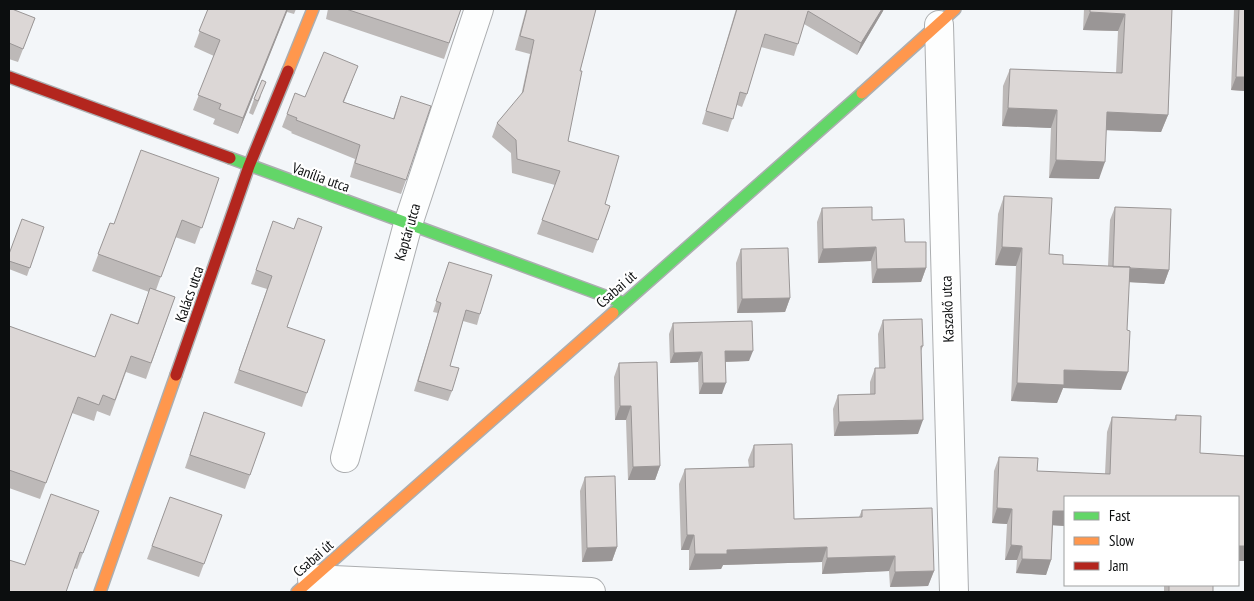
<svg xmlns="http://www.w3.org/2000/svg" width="1254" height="601" viewBox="0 0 1254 601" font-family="'PT Sans Narrow',sans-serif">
	<rect width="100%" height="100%" fill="#f3f6f9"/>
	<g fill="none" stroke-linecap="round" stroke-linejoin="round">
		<g stroke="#acaeb0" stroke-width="30">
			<path id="street" d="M939,25L954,592
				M345,458L408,224L479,9
				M312,579L591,592"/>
		</g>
		<g stroke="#acaeb0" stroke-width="14">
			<path id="fast" d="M230,158L624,303
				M613,313L862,93"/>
		</g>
		<g stroke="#acaeb0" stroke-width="14">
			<path id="slow" d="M288,71L313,9
				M862,93L955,9
				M100,592L176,375
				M297,592L613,313"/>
		</g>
		<g stroke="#acaeb0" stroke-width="14">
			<path id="jam" d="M9,77L230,158
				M176,375L249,166L288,71"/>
		</g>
		<use href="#street" stroke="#fdfefe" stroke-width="28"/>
		<use href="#fast" stroke="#63d668" stroke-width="11"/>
		<use href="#slow" stroke="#ff974d" stroke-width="11"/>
		<use href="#jam" stroke="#b3261e" stroke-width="11"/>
	</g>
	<path fill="#bdb9b8" d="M9,9L35,18L18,62L9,59Z
		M208,9H296L294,14L287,12L238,134L213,124L215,119L193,110L214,56L194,47Z
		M328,9H461L444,59L326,19Z
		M526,9H596L580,71L568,141L605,204L610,206L593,253L537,234L555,185L512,173L511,153L492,137L497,123L521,96L530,54L515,50Z
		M736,9H809L883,11L857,55L804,24L794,56L761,47L747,94L742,107L737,105L728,132L702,124Z
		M1084,9H1172L1168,115L1161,132L1106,130L1099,179L1049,178L1051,128L1002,126L1003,86L1010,69L1116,73L1118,31L1083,30Z
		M1234,9H1245V91L1231,90Z
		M353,79L344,102L393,119L401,96L406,180L401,194L350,177L355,159L291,133L292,132L282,127L287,114L305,97Z
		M261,96L253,115L249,113L254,99Z
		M219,178L195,244L175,237L156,290L175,297L146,379L126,372L110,416L97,411L94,421L72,413L40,499L9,488V326L95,357L137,324L149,292L92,271L110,223L114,224Z
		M1004,196L1049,254L1063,264L1108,266L1110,220L1115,207L1169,270L1164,284L1129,282L1121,390L1063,388L1057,403L1011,401L1016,266L995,265L998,214Z
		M822,208L872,220L905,242L926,268L921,282L872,283L871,261L818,263L817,222Z
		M273,221L287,327L325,340L302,407L234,383L267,289L251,284Z
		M44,227L27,276L9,269V254Z
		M741,249L790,298L785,312L737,313L736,263Z
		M449,262L480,314L477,325L463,321L450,366L452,391L448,401L414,391L438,313L433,312Z
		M883,320L923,346L921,351L918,434L834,436L833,409L838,395L870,394V382L875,368H879L878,334Z
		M673,323L749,361L725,362L722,394H699L698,362L670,363L669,334Z
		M619,363L660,466L655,480H628L626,420H615L614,377Z
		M204,412L265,433L245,489L185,468Z
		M1176,415L1201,416L1200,453L1245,456V561H1238V497H1065V526L1053,525L1051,560L1046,575L1016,573L1017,560H1005L1007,524L992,523L994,471L999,457L1038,458L1037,471L1105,474L1107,432L1112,417L1174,420Z
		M754,445L794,519L859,517L862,510L934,571L928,586L890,587L889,571L822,574V562L723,565L721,569L689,570V550H681L679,484L685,469L749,467L748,460Z
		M585,477L617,547L612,561L582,562L580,491Z
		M170,497L222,515L199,577L147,559Z
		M99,511L77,569L74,568L25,565Z
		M1164,585H1213V592H1164Z"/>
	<path fill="#9a9696" d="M287,9H288L238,134L243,118Z
		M882,9H884L883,11L857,55L861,43Z
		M1090,12L1125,14L1118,31L1083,30Z
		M1236,77H1245V91L1231,90Z
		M1008,108L1057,110L1051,128L1002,126Z
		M1107,112L1168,115L1161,132L1101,130Z
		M1056,160L1105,162L1099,179L1049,178Z
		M876,247L871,261L818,263L823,249Z
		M1002,247L1022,248L1016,266L995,265Z
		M926,268L921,282L872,283L877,269Z
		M1113,268L1169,270L1164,284L1108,281Z
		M790,298L785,312L737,313L742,299Z
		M725,351H753L749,361L721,362Z
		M702,352L698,362L670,363L674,353Z
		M1064,370L1128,372L1121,390L1063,388L1057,403L1011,401L1017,383Z
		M703,383H726L722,394H699Z
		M620,406H631L626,420H615Z
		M923,420L918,434L834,436L839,422Z
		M660,466L655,480H628L633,467Z
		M997,508L1012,509L1007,524L992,523Z
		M1053,511H1065V526L1048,525Z
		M687,535H694L689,550H681Z
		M1011,545L1022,546L1017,560H1005Z
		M1238,546H1245V561H1238Z
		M617,547L612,561L582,562L587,548Z
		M827,547L822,562L723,565L721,569L689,570L695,554L727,550Z
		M895,556L889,571L822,574L827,558Z
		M1022,559L1051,560L1046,575L1016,573Z
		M934,571L928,586L890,587L895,572Z"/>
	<path fill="#dcd7d6" stroke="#9a9696" d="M9,9H12L35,18L23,49L9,43Z
		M208,9H287L243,118L219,109L221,104L198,95L220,40L199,31Z
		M346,9H461L449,43Z
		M527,9H596L580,71H582L568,141L619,156L605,204L610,206L598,240L542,220L560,171L517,159L516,140L497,123L523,92L534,40L520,36Z
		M737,9H882L861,43L808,11L798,44L765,34L747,94L740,92L733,119L706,111Z
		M1090,9H1172L1168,115L1107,112L1105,162L1056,160L1057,110L1008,108L1010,69L1122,73L1125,14L1090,12Z
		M1239,9H1245V77H1236Z
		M324,52L358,66L343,102L394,119L401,96L431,106L406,180L355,163L360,145L296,120L297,118L287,114L295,93L305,97Z
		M262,80L266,82L258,101L254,99Z
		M141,150L219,178L202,228L182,220L161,277L98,254L110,223L114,224Z
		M1004,196L1052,198L1049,254L1063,255V264L1130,267L1127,330L1130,331L1128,372L1064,370V385L1017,383L1022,248L1002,247Z
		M872,207V220L904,219L905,242H926V268L877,269L876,247L823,249L822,208Z
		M1115,207L1171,209L1169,270L1130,268V267H1113Z
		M298,218L322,227L287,327L325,340L307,393L239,370L272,276L256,270L273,221L294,229Z
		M22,219L44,227L30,268L9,261V254Z
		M788,248L790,298L742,299L741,249Z
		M449,262L492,275L480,314L466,310L450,366L459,368L452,391L418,381L441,303L436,301Z
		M150,288L175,297L151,363L131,356L115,400L103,395L99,405L78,397L46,483L9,470V326L95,357L111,314L138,324Z
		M922,319L923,346H921L923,420L839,422L838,395L875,394V368H885L883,320Z
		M752,321L753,351H725L726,383H703L702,352L674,353L673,323Z
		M657,362L660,466L633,467L631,406H620L619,363Z
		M204,412L265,433L250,475L190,455Z
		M1176,415L1201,416L1200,453L1245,456V546H1238V497H1065V511H1053L1051,560L1022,559V546L1011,545L1012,509L997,508L999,457L1038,458L1037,471L1110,474L1112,417L1176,420Z
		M792,444L794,519L862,517V510L932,508L934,571L895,572V556L827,558V547L727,550V554H695L694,535H687L685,469L754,467V445Z
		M615,476L617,547L587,548L585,477Z
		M51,494L99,511L83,553L80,552L66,592H9V560L25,565Z
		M170,497L222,515L204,564L152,546Z
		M1169,585H1213V592H1169Z"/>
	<g text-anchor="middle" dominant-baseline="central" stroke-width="4.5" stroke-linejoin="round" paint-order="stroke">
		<g font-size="15" fill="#0c0e0f" stroke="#fff">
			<text transform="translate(321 177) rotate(20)">Vanília utca</text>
			<text transform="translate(407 232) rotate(-74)">Kaptár utca</text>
			<text transform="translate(616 289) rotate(-41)">Csabai út</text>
			<text transform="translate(189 294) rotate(-71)">Kalács utca</text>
			<text transform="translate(947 309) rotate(-92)">Kaszakő utca</text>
			<text transform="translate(313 558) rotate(-41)">Csabai út</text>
		</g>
	</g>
	<rect width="1254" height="601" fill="none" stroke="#0c0e0f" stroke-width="20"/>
	<rect x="1064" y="496" width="175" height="90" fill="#ffffff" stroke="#9e9f9f"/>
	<rect x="1074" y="512" width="25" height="8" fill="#63d668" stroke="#9e9f9f"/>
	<text x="1109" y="521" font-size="15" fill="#0c0e0f">Fast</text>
	<rect x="1074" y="537" width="25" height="8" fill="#ff974d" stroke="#9e9f9f"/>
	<text x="1109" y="546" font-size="15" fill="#0c0e0f">Slow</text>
	<rect x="1074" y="562" width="25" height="8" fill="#b3261e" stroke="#9e9f9f"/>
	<text x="1109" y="571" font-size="15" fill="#0c0e0f">Jam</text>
</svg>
